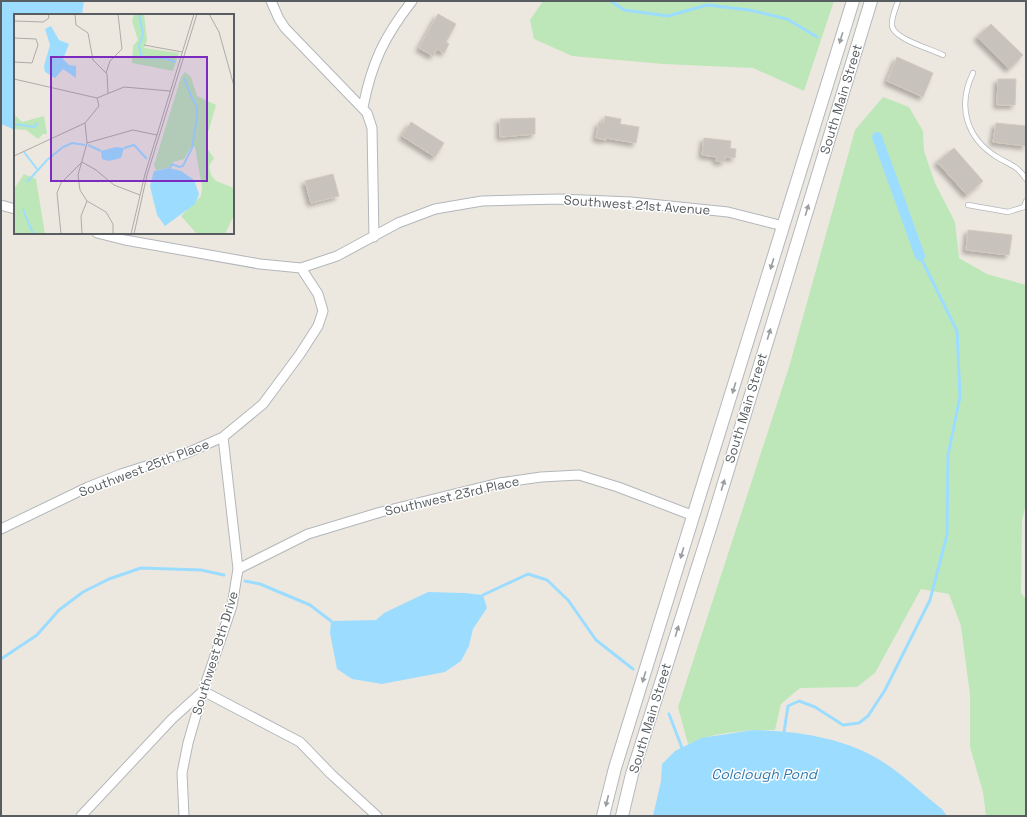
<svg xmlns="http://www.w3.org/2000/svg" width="1027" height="817" viewBox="0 0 1027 817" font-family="'Space Grotesk',sans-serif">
	<defs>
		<filter id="shadow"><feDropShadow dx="-3.5" dy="3.5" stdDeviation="2" flood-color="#0004"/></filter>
	</defs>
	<rect width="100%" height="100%" fill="#ede8df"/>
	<path fill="#bde7b9" d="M543,1H834L804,91L753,68L664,64L572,56L534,39L530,20Z
		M883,97L909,107L923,131L924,151L935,183L955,222L959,258L987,274L1026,285V503L1022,521L1021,593L1026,599V816H986L983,792L970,747V695L961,626L949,594L921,589L875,673L857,687L800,688L781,704L775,730C747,730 714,732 688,744L678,707L789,367L855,130Z"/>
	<path fill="#9cddff" d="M1,1H84L82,15H15V130L1,124Z
		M428,592L465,593L483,595L487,608L473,629L469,646L461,661L445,672L382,684L352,679L337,669L330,633L331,621L376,620L384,613Z
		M753,730C801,731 853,739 892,768C910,781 925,796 942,809L947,816H653L661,781L662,764L675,751L701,738Z"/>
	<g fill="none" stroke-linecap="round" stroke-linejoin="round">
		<path stroke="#9cddff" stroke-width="3" d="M611,1L624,10L668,16L707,5L749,10L787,19L817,37
			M245,581L260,584L310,605L331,621
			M483,595L528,574L547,580L568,600L596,640L633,669
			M1,659L37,635L59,610L83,592L109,579L141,568L201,570L224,575
			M669,714L682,748
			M784,732L788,706L799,701L815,707L843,725L859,723L868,716L885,690L930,600L947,535L948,455L960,397L957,331L920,256"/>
		<path stroke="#9cddff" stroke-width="10" d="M877,137L920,256"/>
	</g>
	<path fill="#c7c3bc" stroke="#d1c9bd" filter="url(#shadow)" d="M438,14L456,24L446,42L449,44L444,53L437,49L433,56L419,48Z
		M991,24L1023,55L1009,69L977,37Z
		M897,57L933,73L923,97L887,81Z
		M998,79H1016L1015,105H997Z
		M605,116L621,119L620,124L639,127L636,143L606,138V140L596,138L599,122L604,123Z
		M535,118V134L500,137V119Z
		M411,122L444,143L435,157L402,136Z
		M996,123L1026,126V146L993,142Z
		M704,138L731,141L730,148L736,149L735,158L725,157L724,162L716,161L717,157L702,155Z
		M954,148L983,181L967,195L937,162Z
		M333,174L339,196L311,203L305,181Z
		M968,230L1012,235L1009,255L966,250Z"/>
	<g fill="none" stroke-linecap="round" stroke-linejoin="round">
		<g stroke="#b2b7bb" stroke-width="6">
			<path id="service" d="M898,1C896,8 891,17 892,26C894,39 931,49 943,55
				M973,73C957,106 966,138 997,157C1010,165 1017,165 1026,179
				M968,205L1008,212L1024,207L1026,201"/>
		</g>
		<g stroke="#b2b7bb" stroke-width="11">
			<path id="minor" d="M271,1L279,19L285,28L367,113L372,128L374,237
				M363,107C372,62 384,37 412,1
				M1,205L15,209
				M97,233L125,240L260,264L301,268L337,256L398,223L435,209L482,201L560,199L631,202L728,212L783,226
				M1,529L88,487L121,474L187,453L223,437L263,404L300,354L318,326L323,311L318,294L301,268
				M238,569L308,534L381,512L499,483L541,477L579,475L618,487L694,516
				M81,816L172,719L203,691L300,742L331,774L377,816
				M184,816L182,773L188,743L203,691L232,606L238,569L223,437"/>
		</g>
		<g stroke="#b3b8bd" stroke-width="14">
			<path id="secondary" d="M603,816L615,768L853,1
				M622,816L632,774L712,522L871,1"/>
		</g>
		<use href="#service" stroke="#fff" stroke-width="4.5"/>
		<use href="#minor" stroke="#fff" stroke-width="9"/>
		<use href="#secondary" stroke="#fff" stroke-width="12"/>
	</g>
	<defs><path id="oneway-solid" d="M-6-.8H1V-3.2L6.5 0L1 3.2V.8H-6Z"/></defs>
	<g fill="#9b9ea0">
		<use href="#oneway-solid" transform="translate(841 38) rotate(107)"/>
		<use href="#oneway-solid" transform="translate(807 210) rotate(-73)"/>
		<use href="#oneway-solid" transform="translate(772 264) rotate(107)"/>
		<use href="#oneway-solid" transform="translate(769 334) rotate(-73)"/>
		<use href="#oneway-solid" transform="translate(734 388) rotate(107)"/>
		<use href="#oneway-solid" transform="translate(723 485) rotate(-73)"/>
		<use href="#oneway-solid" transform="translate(682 553) rotate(107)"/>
		<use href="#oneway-solid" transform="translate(677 631) rotate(-73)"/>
		<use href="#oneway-solid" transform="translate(644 677) rotate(107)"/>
		<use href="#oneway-solid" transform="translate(607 801) rotate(104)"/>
	</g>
	<g text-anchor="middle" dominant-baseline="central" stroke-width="3" stroke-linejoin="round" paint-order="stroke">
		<g font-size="13" fill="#585d61" stroke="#fff">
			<text transform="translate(841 99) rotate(-73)">South Main Street</text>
			<text transform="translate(637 205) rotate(4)">Southwest 21st Avenue</text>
			<text transform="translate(746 408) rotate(-73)">South Main Street</text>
			<text transform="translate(144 468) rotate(-21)">Southwest 25th Place</text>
			<text transform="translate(452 496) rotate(-13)">Southwest 23rd Place</text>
			<text transform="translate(215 653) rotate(-73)">Southwest 8th Drive</text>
			<text transform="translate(650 718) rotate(-73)">South Main Street</text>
		</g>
		<g font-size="14" font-style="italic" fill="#3279ad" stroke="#fff">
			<text x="764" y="774">Colclough Pond</text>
		</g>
	</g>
	<g transform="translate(14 14)">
		<rect width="220" height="220" fill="#ede8df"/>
		<path d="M120,0H130L133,26L130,34L165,39L159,57L118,49L119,32L124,26L118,7ZM171,58L177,63L183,82L202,91L193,122L192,133L200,144L195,152L197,161L202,167L220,174V201L211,220H183L167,202L187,182L188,173L181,133H177L170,145L159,148L155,154L142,156L140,151L167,63ZM0,100L8,108L30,102L33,120H29L24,125L12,116L0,115ZM10,160L22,165L31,220H0V175Z" fill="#bde7b9"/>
		<path d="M37,12L45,26L55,30L49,45L55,51L62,52V64L49,55L41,64L31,58L30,52L36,31L31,15ZM102,133L110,134L107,144L95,147L88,145L87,137ZM155,154L167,157L180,166L185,180L181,190L151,212L143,201L136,172L140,157Z" fill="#9cddff"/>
		<path fill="none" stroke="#9cddff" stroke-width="2" d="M125,0L129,20L125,32L127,41L132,44H151L161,48M170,64L177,82M0,110L20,113L24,109M74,131L87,137M110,134L120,131L133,145M10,138L23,155M156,154L158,150L165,153L169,152L178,134L183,103V93L177,82M13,168L33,146L49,133L58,129L71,131M9,195L19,220"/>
		<path fill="none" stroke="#adaca9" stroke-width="1" d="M61,0L62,11L74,19L79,46L93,60L94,79M195,0L205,18L220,72M0,7L29,8L35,4L34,0M0,24L22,25L24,31L18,49L0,48M130,31L168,38M92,59L96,47L108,35L104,0M0,65L83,84L110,73L156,77M73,129L119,116L143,121M0,142L71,109L85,92L83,84M73,187L92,198L99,210V220M47,220L43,179L47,169L68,148L82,156L100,171L126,181M68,220L67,202L73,187L66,176L64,161L73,129L71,109M117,220L131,160L180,0M120,220L133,161L183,0"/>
		<path fill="#7b2cbf" fill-opacity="0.15" stroke="#7b2cbf" stroke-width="2" d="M37,43H193V167H37Z"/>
		<rect width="220" height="220" fill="none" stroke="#585d61" stroke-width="2"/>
	</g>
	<rect width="1027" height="817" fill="none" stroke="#585d61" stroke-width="4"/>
</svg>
